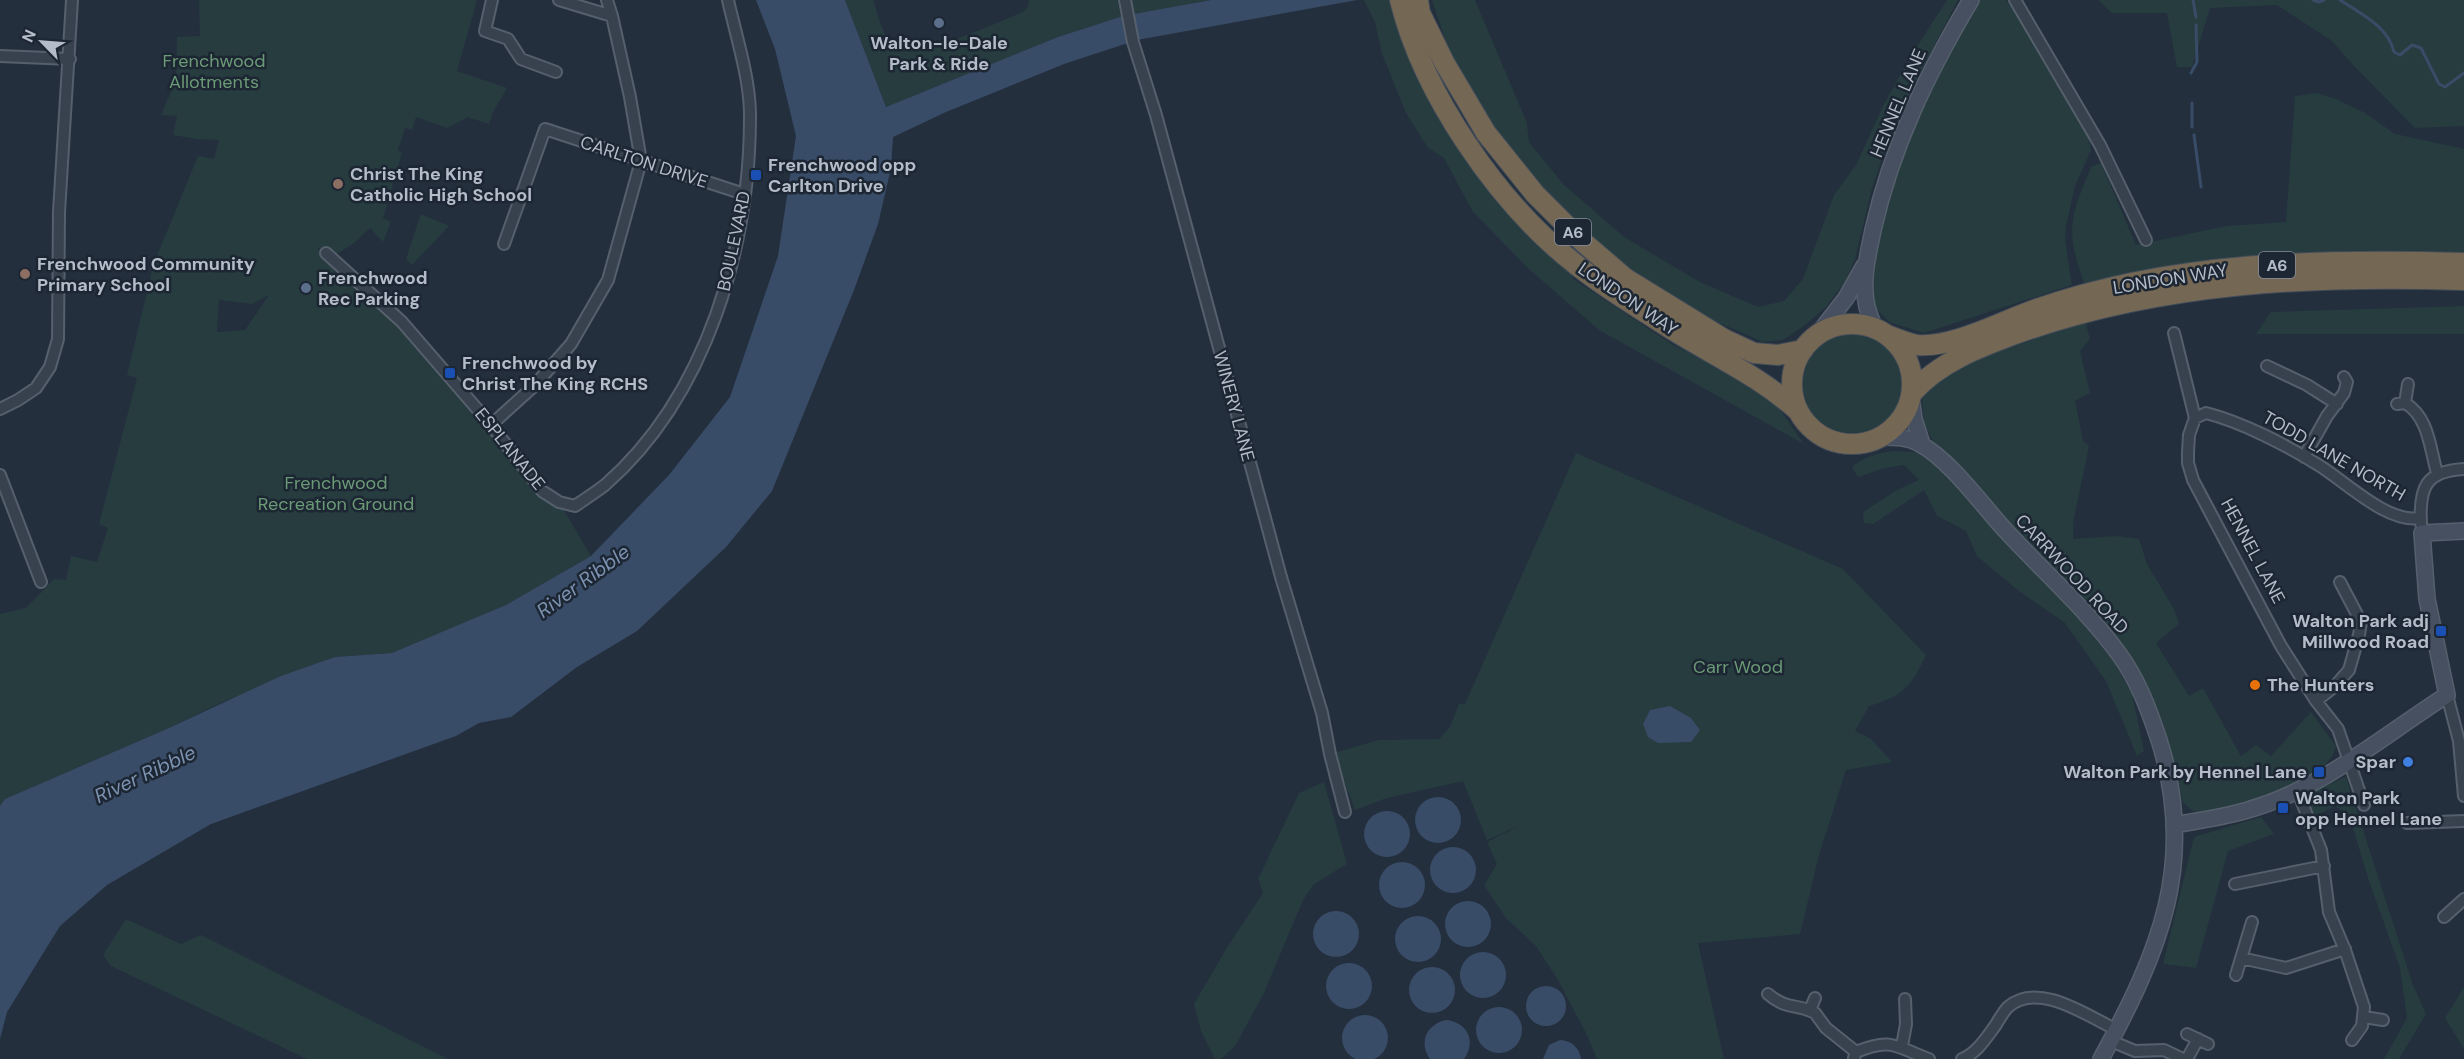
<svg xmlns="http://www.w3.org/2000/svg" width="2464" height="1059" viewBox="0 0 2464 1059" font-family="'DM Sans',sans-serif">
	<rect width="100%" height="100%" fill="#242f3e"/>
	<path fill="#263c3f" fill-rule="evenodd" d="M199,0H477L457,71L507,88L494,110L489,124L468,117L447,128L416,117L412,130L405,128L398,150L402,153L383,218L391,222L383,242L370,228L354,243L334,256L327,249L316,248L326,253L408,329L542,491L559,502L591,556L506,605L469,622L392,653L335,657L218,704L169,728L5,799L0,807V614L26,608L54,579L66,580L71,556L97,562L108,528L99,524L137,378L127,375L154,263L198,156L214,159L219,140L197,139L173,135L177,116L161,115L176,80L177,37L200,36ZM269,295L245,330L217,332L219,300L252,304Z
		M845,0H873C878,13 881,33 892,43C895,45 900,49 903,50C928,55 998,22 1023,12L1028,7L1029,0H1117L1123,16L1058,37L886,107Z
		M1129,0H1211L1132,15Z
		M1364,0H1391L1424,86L1570,271L1573,279L1673,345L1716,366L1774,401L1804,444L1599,330L1529,269L1473,212L1444,158L1428,148L1406,113L1382,54L1375,22Z
		M1432,0H1475L1527,123L1529,142L1563,184L1624,237L1700,282L1758,307L1784,301L1803,279L1834,195L1856,165L1884,104L1909,59L1947,0H1958L1894,123L1872,188L1855,259L1846,280L1826,307L1804,326L1783,340L1763,342L1717,322L1643,281L1577,227L1523,168L1486,117L1447,45Z
		M1976,0H2006L2015,12L2088,136L2091,150L2075,186L2066,226L2065,240L2072,285L1924,333L1889,322L1872,304L1870,269L1881,213L1915,117Z
		M2098,0H2464V126L2415,128L2353,65L2332,41L2277,5L2210,8L2192,67H2177L2167,13H2112Z
		M2317,93L2336,99L2365,113L2395,134L2464,149V254L2272,256L2167,266L2084,283C2065,230 2070,218 2091,167L2101,163L2136,245L2227,226L2286,222L2295,96Z
		M421,214L449,226L412,265L406,259Z
		M2464,306V334H2256L2271,312Z
		M2085,321L2090,339L2080,351L2090,393L2075,401L2083,441L2089,446L2073,523V539L2117,536L2139,539L2147,564L2174,609L2179,624L2156,643L2189,696L2203,688L2241,756L2256,745L2271,756L2311,712L2336,746C2333,757 2327,764 2317,772C2297,787 2223,816 2198,812C2192,811 2187,807 2183,802L2163,723L2131,665L1977,488L1933,441L1924,423L1922,397L1940,378L1967,363Z
		M1803 384a50 50 0 1 1 100 0a50 50 0 1 1-100 0Z
		M1894,451L1916,452L1939,468L1990,525L2077,616L2114,662L2132,694L2144,751L2137,756L2106,681L2065,623L2019,591L1977,556L1966,531L1937,516L1924,490L1873,524L1864,523L1863,512L1897,490L1919,480L1904,465L1885,468L1858,477L1852,467C1865,456 1878,453 1894,451Z
		M1576,453L1843,569L1926,655C1911,687 1903,696 1869,706L1855,731L1871,739L1892,762L1846,770L1819,855L1800,934L1698,943L1724,1059H1597L1587,1035L1558,980L1536,946L1506,918L1484,885L1497,864L1487,842L1523,824L1487,840L1463,781L1387,798L1355,810L1334,753L1379,740L1439,739L1450,727L1459,704H1465Z
		M2346,777L2413,985L2426,1014L2399,1059H2384L2407,1018L2400,968L2369,881L2349,815L2335,806L2316,816L2303,795Z
		M1324,782L1347,864L1314,884L1303,900L1263,995L1235,1046L1221,1059H1215L1201,1031L1194,1004L1228,946L1263,893L1258,879L1299,793Z
		M2261,817L2274,834L2228,851L2196,968L2163,964L2194,837Z
		M126,919L181,944L201,935L448,1059H307L111,966L103,955Z
		M2464,987V1049L2445,1018Z"/>
	<path fill="#394c67" d="M756,0H845L886,107L1058,37L1123,16L1211,0H1357L1137,40L1064,64L946,112L893,137L891,168L878,224L854,290L772,491L726,547L637,631L577,667L511,717L479,723L456,736L211,824L107,885L60,926L7,1012L0,1039V806L5,799L169,728L281,676L335,657L392,653L506,605L591,556L669,475L730,397L778,256L796,136L775,49Z
		M1670,706L1691,718L1700,730L1691,742L1658,743L1648,737L1643,724L1650,710Z
		M1415 820a23 23 0 1 1 46 0a23 23 0 1 1-46 0Z
		M1364 834a23 23 0 1 1 46 0a23 23 0 1 1-46 0Z
		M1430 870a23 23 0 1 1 46 0a23 23 0 1 1-46 0Z
		M1379 885a23 23 0 1 1 46 0a23 23 0 1 1-46 0Z
		M1445 924a23 23 0 1 1 46 0a23 23 0 1 1-46 0Z
		M1313 934a23 23 0 1 1 46 0a23 23 0 1 1-46 0Z
		M1395 939a23 23 0 1 1 46 0a23 23 0 1 1-46 0Z
		M1460 975a23 23 0 1 1 46 0a23 23 0 1 1-46 0Z
		M1326 986a23 23 0 1 1 46 0a23 23 0 1 1-46 0Z
		M1409 990a23 23 0 1 1 46 0a23 23 0 1 1-46 0Z
		M1526 1006a20 20 0 1 1 40 0a20 20 0 1 1-40 0Z
		M1476 1030a23 23 0 1 1 46 0a23 23 0 1 1-46 0Z
		M1342 1038a23 23 0 1 1 46 0a23 23 0 1 1-46 0Z
		M1446,1020C1467,1022 1477,1041 1464,1059H1430C1418,1042 1427,1024 1446,1020Z
		M1560,1040C1572,1041 1579,1047 1581,1059H1543L1549,1045Z"/>
	<g fill="none" stroke-linecap="round" stroke-linejoin="round">
		<path stroke="#394c67" stroke-width="3" d="M2193,0L2196,17
			M2313,0L2319,2L2324,0
			M2340,0C2361,14 2388,26 2394,52L2400,55L2412,45L2421,48L2439,84L2445,87L2464,73
			M2191,73L2197,62L2196,25
			M2192,103V127
			M2194,135L2201,187"/>
		<g stroke="#565f6c" stroke-width="14">
			<path id="street" d="M492,0L485,31L508,39L521,59L556,72
				M559,0L612,16
				M1125,0L1133,42L1156,115L1281,577L1322,713L1330,754L1345,812
				M2015,0L2100,145L2146,240
				M0,56L70,59
				M504,244L545,129L744,194
				M326,253L402,322L491,425L542,491L559,502L575,506C585,499 596,492 605,485C707,396 751,244 750,112C749,75 736,36 728,0
				M2174,333L2195,418L2189,435L2188,452V463L2193,480L2281,646L2316,701L2338,729L2364,805
				M2267,366L2307,385L2337,404
				M2405,403C2429,417 2430,449 2437,473
				M2397,404L2405,403L2408,384
				M0,409L18,400L36,388L50,367L58,339L59,212L72,0
				M2195,418L2206,413C2242,422 2288,446 2320,466C2347,483 2388,524 2421,518
				M491,425L534,386L571,344L608,280L641,161L630,97L612,16L607,0
				M2304,457L2327,416L2344,393L2347,382L2344,377
				M0,475L41,582
				M2421,524C2419,488 2425,471 2464,469
				M2447,695L2459,741L2464,796
				M2316,701L2335,686L2349,670L2359,635L2361,622L2340,582
				M2297,790L2321,850L2329,912L2345,950L2364,1007L2362,1026L2352,1040
				M2407,823L2464,821
				M2235,884L2324,866
				M2444,917L2464,899
				M2241,958L2286,968L2345,949
				M2236,975L2252,922
				M1768,994C1788,1011 1797,1003 1815,1013L1826,1028L1856,1052
				M1810,1010L1815,998
				M2364,1017L2383,1020
				M2187,1034L2208,1044
				M2111,1041L2135,1051L2164,1050L2183,1059
				M1902,1046L1906,1024L1905,999
				M1854,1058L1856,1052C1892,1037 1896,1047 1929,1059
				M1962,1059C1977,1053 1986,1038 1995,1026C1999,1020 2003,1012 2008,1007C2038,980 2089,1017 2117,1030
				M2187,1059L2198,1039"/>
		</g>
		<g stroke="#565f6c" stroke-width="18">
			<path id="secondary" d="M1875,329C1872,322 1869,314 1867,307C1861,281 1868,255 1873,230C1892,146 1927,74 1971,0
				M1815,338L1846,298L1864,266
				M1911,396L1914,419L1922,444
				M1881,437C1895,437 1908,437 1920,444C1950,460 1982,505 2006,531C2044,572 2086,609 2119,654C2138,680 2149,710 2159,740C2198,863 2159,952 2101,1059
				M2174,825C2200,820 2227,817 2251,809C2323,788 2384,735 2447,695L2427,599L2422,533L2464,531"/>
		</g>
		<g stroke="#434c59" stroke-width="22">
			<path id="highway" d="M1400,0C1423,94 1498,203 1574,263C1603,287 1636,306 1668,327C1712,355 1760,376 1798,411
				M1418,0L1420,13L1444,62L1486,133L1535,194L1582,241L1625,278L1724,339L1754,353L1778,355L1803,350
				M1792 384a60 60 0 1 1 120 0a60 60 0 1 1-120 0Z
				M1887,335C1897,339 1907,343 1917,345C1953,348 2000,322 2034,310C2171,261 2320,259 2464,263
				M1912,393C1939,362 1980,347 2018,333C2161,282 2313,275 2464,280"/>
		</g>
		<use href="#street" stroke="#38414e" stroke-width="10"/>
		<use href="#secondary" stroke="#465061" stroke-width="15"/>
		<use href="#highway" stroke="#746855" stroke-width="20"/>
	</g>
	<g fill="#5c6f8a" stroke="#1d2633" stroke-width="2">
		<circle cx="939" cy="23" r="6"/>
		<circle cx="306" cy="288" r="6"/>
	</g>
	<g fill="#1a4fb4" stroke="#1d2633" stroke-width="2">
		<rect x="750" y="169" width="12" height="12" rx="3"/>
		<rect x="444" y="367" width="12" height="12" rx="3"/>
		<rect x="2435" y="625" width="12" height="12" rx="3"/>
		<rect x="2313" y="766" width="12" height="12" rx="3"/>
		<rect x="2277" y="802" width="12" height="12" rx="3"/>
	</g>
	<g fill="#8d6e63" stroke="#1d2633" stroke-width="2">
		<circle cx="338" cy="184" r="6"/>
		<circle cx="25" cy="274" r="6"/>
	</g>
	<circle fill="#e8710a" stroke="#1d2633" stroke-width="2" cx="2255" cy="685" r="6"/>
	<circle fill="#3f7fe0" stroke="#1d2633" stroke-width="2" cx="2408" cy="762" r="6"/>
	<g text-anchor="middle" dominant-baseline="central" stroke-width="5" stroke-linejoin="round" paint-order="stroke">
		<g fill="#1d2633" stroke="#878f9c" stroke-width="1.5">
			<rect x="1555" y="219" width="36" height="26" rx="4.5"/>
			<rect x="2259" y="252" width="36" height="26" rx="4.5"/>
		</g>
		<g font-size="16" font-weight="bold" fill="#b4bcc9">
			<text x="1573" y="232">A6</text>
			<text x="2277" y="265">A6</text>
		</g>
		<g font-size="18" font-weight="bold" fill="#b4bcc9" stroke="#1d2633" text-anchor="start">
			<text x="939" y="43" text-anchor="middle">Walton-le-Dale<tspan x="939" dy="21">Park &amp; Ride</tspan></text>
			<text x="768" y="165">Frenchwood opp<tspan x="768" dy="21">Carlton Drive</tspan></text>
			<text x="350" y="174">Christ The King<tspan x="350" dy="21">Catholic High School</tspan></text>
			<text x="37" y="264">Frenchwood Community<tspan x="37" dy="21">Primary School</tspan></text>
			<text x="318" y="278">Frenchwood<tspan x="318" dy="21">Rec Parking</tspan></text>
			<text x="462" y="363">Frenchwood by<tspan x="462" dy="21">Christ The King RCHS</tspan></text>
			<text x="2429" y="621" text-anchor="end">Walton Park adj<tspan x="2429" dy="21">Millwood Road</tspan></text>
			<text x="2267" y="685">The Hunters</text>
			<text x="2396" y="762" text-anchor="end">Spar</text>
			<text x="2307" y="772" text-anchor="end">Walton Park by Hennel Lane</text>
			<text x="2295" y="798">Walton Park<tspan x="2295" dy="21">opp Hennel Lane</tspan></text>
		</g>
		<g font-size="18" fill="#6b9a76" stroke="#1d2633">
			<text x="214" y="61">Frenchwood<tspan x="214" dy="21">Allotments</tspan></text>
			<text x="336" y="483">Frenchwood<tspan x="336" dy="21">Recreation Ground</tspan></text>
			<text x="1738" y="667">Carr Wood</text>
		</g>
		<g font-size="18" fill="#b4bcc9" stroke="#1d2633">
			<text transform="translate(1898 103) rotate(-67)">HENNEL LANE</text>
			<text transform="translate(644 162) rotate(18)">CARLTON DRIVE</text>
			<text transform="translate(734 241) rotate(-78)">BOULEVARD</text>
			<text transform="translate(2170 279) rotate(-9)">LONDON WAY</text>
			<text transform="translate(1628 299) rotate(34)">LONDON WAY</text>
			<text transform="translate(1234 406) rotate(75)">WINERY LANE</text>
			<text transform="translate(510 449) rotate(51)">ESPLANADE</text>
			<text transform="translate(2334 456) rotate(30)">TODD LANE NORTH</text>
			<text transform="translate(2253 551) rotate(62)">HENNEL LANE</text>
			<text transform="translate(2072 574) rotate(47)">CARRWOOD ROAD</text>
		</g>
		<g font-size="20" font-style="italic" fill="#7c92b1" stroke="#1d2633">
			<text transform="translate(583 581) rotate(-36)">River Ribble</text>
			<text transform="translate(145 774) rotate(-25)">River Ribble</text>
		</g>
	</g>
	<g transform="translate(42 42) rotate(295)" stroke="#1d2633" stroke-width="4.5" paint-order="stroke">
	<path d="M0-4.5L10 22L0 15L-10 22Z" fill="#b4bcc9"/>
	<text y="-9" font-size="16" font-weight="bold" text-anchor="middle" fill="#b4bcc9">N</text>
	</g>
</svg>
